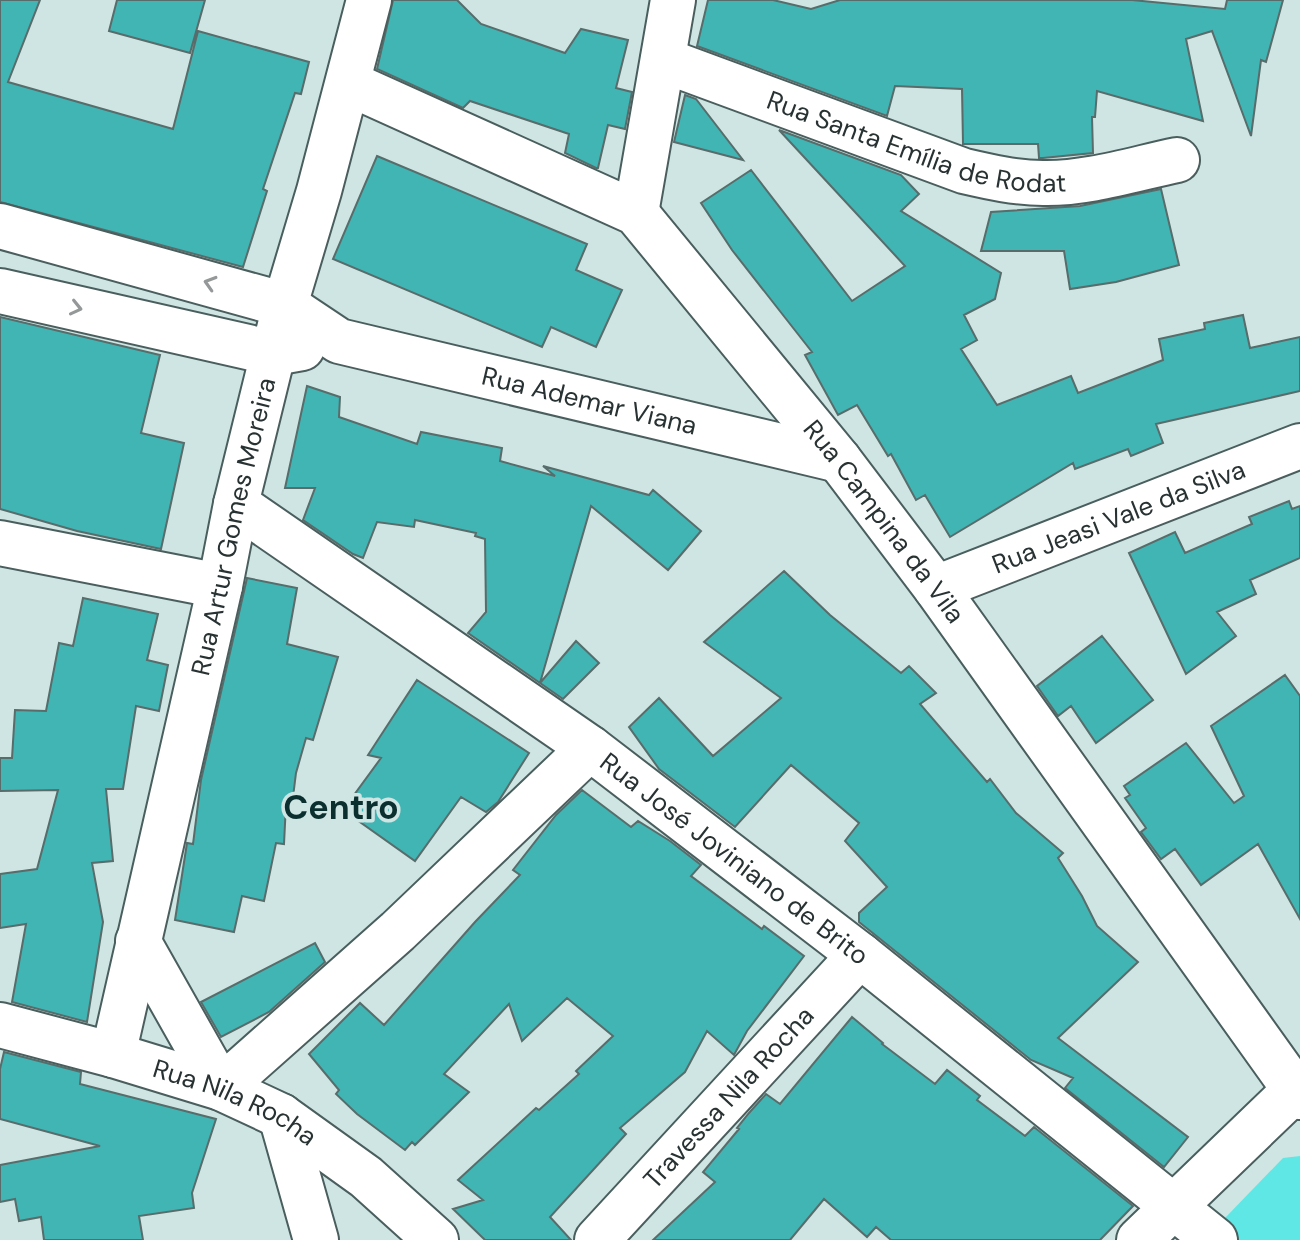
<svg xmlns="http://www.w3.org/2000/svg" width="1300" height="1240" viewBox="0 0 1300 1240" font-family="'DM Sans',sans-serif">
	<rect width="100%" height="100%" fill="#cee5e4"/>
	<path fill="#5fe7e5" d="M1300,1156V1240H1235L1227,1232L1224,1219L1283,1158Z"/>
	<path fill="#41b5b3" stroke="#576c6b" stroke-width="2" d="M0,0H40L8,82L173,129L198,31L309,62L301,94L295,93L263,189L267,191L243,267L0,202Z
		M117,0H205L190,53L109,31Z
		M393,0H457L481,24L565,53L581,29L628,40L616,88L632,92L625,129L608,125L598,168H596L565,153L569,134L470,101L463,108L377,69Z
		M708,0H773L811,9L840,0H1132L1225,9L1227,0H1283L1266,62L1261,60L1251,136L1212,31L1186,39L1203,121L1097,91L1095,117H1092L1093,153L1043,158H1039L1038,144H963L962,89L895,86L887,116L697,46Z
		M685,95L696,99L743,160L674,142Z
		M779,130L901,175L919,194L901,211L1001,273L995,299L964,315L977,340L961,349L997,405L1071,376L1078,393L1163,360L1159,339L1205,329L1204,323L1243,315L1250,348L1300,337V391L1156,424L1163,443L1131,456L1128,449L1075,469L1073,463L950,537L925,495L916,500L891,454L888,456L857,405L838,415L805,355L812,352L732,250L701,203L751,170L852,301L905,266Z
		M377,156L587,244L576,270L622,290L596,347L551,327L542,347L333,259Z
		M1161,189L1179,265L1116,282L1070,289L1064,251H981L991,212L1080,206Z
		M0,317L160,355L141,433L184,443L161,549L77,531L0,509Z
		M307,386L340,397L339,417L417,444L421,432L502,448L500,461L555,476L543,466L649,495L653,490L701,531L668,570L591,506L540,683L576,641L599,663L563,699L468,633L486,612L485,539L475,536L476,533L415,520L414,527L377,522L363,558L353,554L303,520L315,488H285Z
		M1289,501L1292,509L1300,506V558L1250,580L1256,594L1217,612L1236,636L1186,674L1129,553L1175,532L1185,553L1252,524L1249,517Z
		M784,571L830,615L901,673L909,666L936,693L920,704L987,782L990,779L1016,813L1063,853L1058,858L1082,896L1097,926L1138,962L1058,1038L1188,1137L1164,1167L1065,1088L1073,1078L1031,1060L859,922V913L887,887L845,841L859,823L791,765L735,827L659,769L629,727L659,698L713,756L781,698L704,642Z
		M247,578L297,588L287,644L338,657L313,740L306,738L296,773L292,805L286,804L284,844L276,843L264,901L242,896L234,932L175,920L187,843L193,844L201,780Z
		M83,598L158,614L147,660L168,665L159,711L136,706L123,789H106L113,861L92,863L103,922L87,1022L12,1002L26,924L0,928V874L37,869L58,790L0,791V758H12L15,710L46,711L59,643L73,646Z
		M1102,636L1153,700L1096,743L1071,706L1058,716L1037,686Z
		M1285,675L1300,696V919L1258,844L1201,885L1175,849L1161,859L1141,832L1146,828L1125,798L1130,795L1124,786L1186,743L1234,803L1244,796L1211,726Z
		M417,680L529,753L498,802L486,812L461,797L415,861L343,810L381,758L368,755Z
		M582,790L631,827L638,821L670,841L701,865L691,876L762,929L764,926L804,956L747,1031L734,1055L707,1031L685,1072L620,1128L626,1134L550,1217L571,1240H485L453,1209L483,1200L458,1180L536,1108L539,1110L579,1074L576,1071L613,1036L567,998L522,1041L509,1004L444,1074L469,1092L415,1145L412,1142L405,1150L357,1114L336,1094L339,1090L309,1054L360,1003L384,1025L475,922L520,875L513,870L556,815Z
		M315,943L325,962L269,1012L221,1037L201,1002Z
		M852,1017L883,1043L882,1044L935,1084L947,1070L980,1096L977,1100L1025,1136L1034,1127L1133,1206L1100,1240H891L876,1227L867,1237L824,1199L790,1240H653L715,1182L703,1172L739,1129L737,1128L749,1113L766,1094L780,1104Z
		M4,1052L81,1072L80,1084L216,1119L192,1193L194,1208L139,1216L143,1240H44L41,1217L19,1221L15,1199L0,1202V1165L100,1146L0,1119V1069Z"/>
	<g fill="none" stroke-linecap="round" stroke-linejoin="round">
		<g stroke="#4a5e5e" stroke-width="48">
			<g id="minor">
				<path id="s1" d="M663,60L964,171C990,177 1016,183 1043,183C1087,184 1134,169 1177,160"/>
				<path id="s2" d="M348,83L636,213L839,460L936,588L1300,1097"/>
				<path d="M636,213L673,0"/>
				<path id="s3" d="M0,226L285,305L339,341L839,460"/>
				<path d="M0,291L274,353L302,348"/>
				<path id="s4" d="M236,504L590,748L860,955L1215,1240"/>
				<path d="M0,543L220,586"/>
				<path id="s5" d="M936,588L1300,446"/>
				<path d="M138,941L221,1088L398,931L590,748"/>
				<path id="s6" d="M0,1025L113,1055L221,1088L281,1116L366,1177L436,1240"/>
				<path id="s7" d="M113,1055L220,586L236,504L285,305L319,191L369,0"/>
				<path d="M281,1116L316,1240"/>
				<path id="s8" d="M597,1240L860,955"/>
				<path d="M1139,1240L1295,1090"/>
			</g>
		</g>
		<use href="#minor" stroke="#fff" stroke-width="44"/>
	</g>
	<defs><path id="oneway-chevron" d="M-2-3.5L2.5 0L-2 3.5" fill="none" stroke-width="1.6" stroke-linecap="round" stroke-linejoin="round" transform="scale(2)"/></defs>
	<g stroke="#949898">
		<use href="#oneway-chevron" transform="translate(210 283) rotate(-163)"/>
		<use href="#oneway-chevron" transform="translate(76 308) rotate(13)"/>
	</g>
	<g text-anchor="middle" dominant-baseline="central" stroke-width="7" stroke-linejoin="round" paint-order="stroke">
		<g font-size="26" fill="#293232" stroke="#cee5e4">
			<text stroke="none"><textPath href="#s1" startOffset="268">Rua Santa Emília de Rodat</textPath></text>
			<text stroke="none"><textPath href="#s3" startOffset="618">Rua Ademar Viana</textPath></text>
			<text stroke="none"><textPath href="#s5" startOffset="196">Rua Jeasi Vale da Silva</textPath></text>
			<text stroke="none"><textPath href="#s2" startOffset="712">Rua Campina da Vila</textPath></text>
			<text stroke="none"><textPath href="#s7" startOffset="542">Rua Artur Gomes Moreira</textPath></text>
			<text stroke="none"><textPath href="#s4" startOffset="612">Rua José Joviniano de Brito</textPath></text>
			<text stroke="none"><textPath href="#s8" startOffset="194">Travessa Nila Rocha</textPath></text>
			<text stroke="none"><textPath href="#s6" startOffset="248">Rua Nila Rocha</textPath></text>
		</g>
		<g font-size="34" font-weight="bold" fill="#0b2f2f" stroke="#cee5e4">
			<text x="341" y="807">Centro</text>
		</g>
	</g>
</svg>
